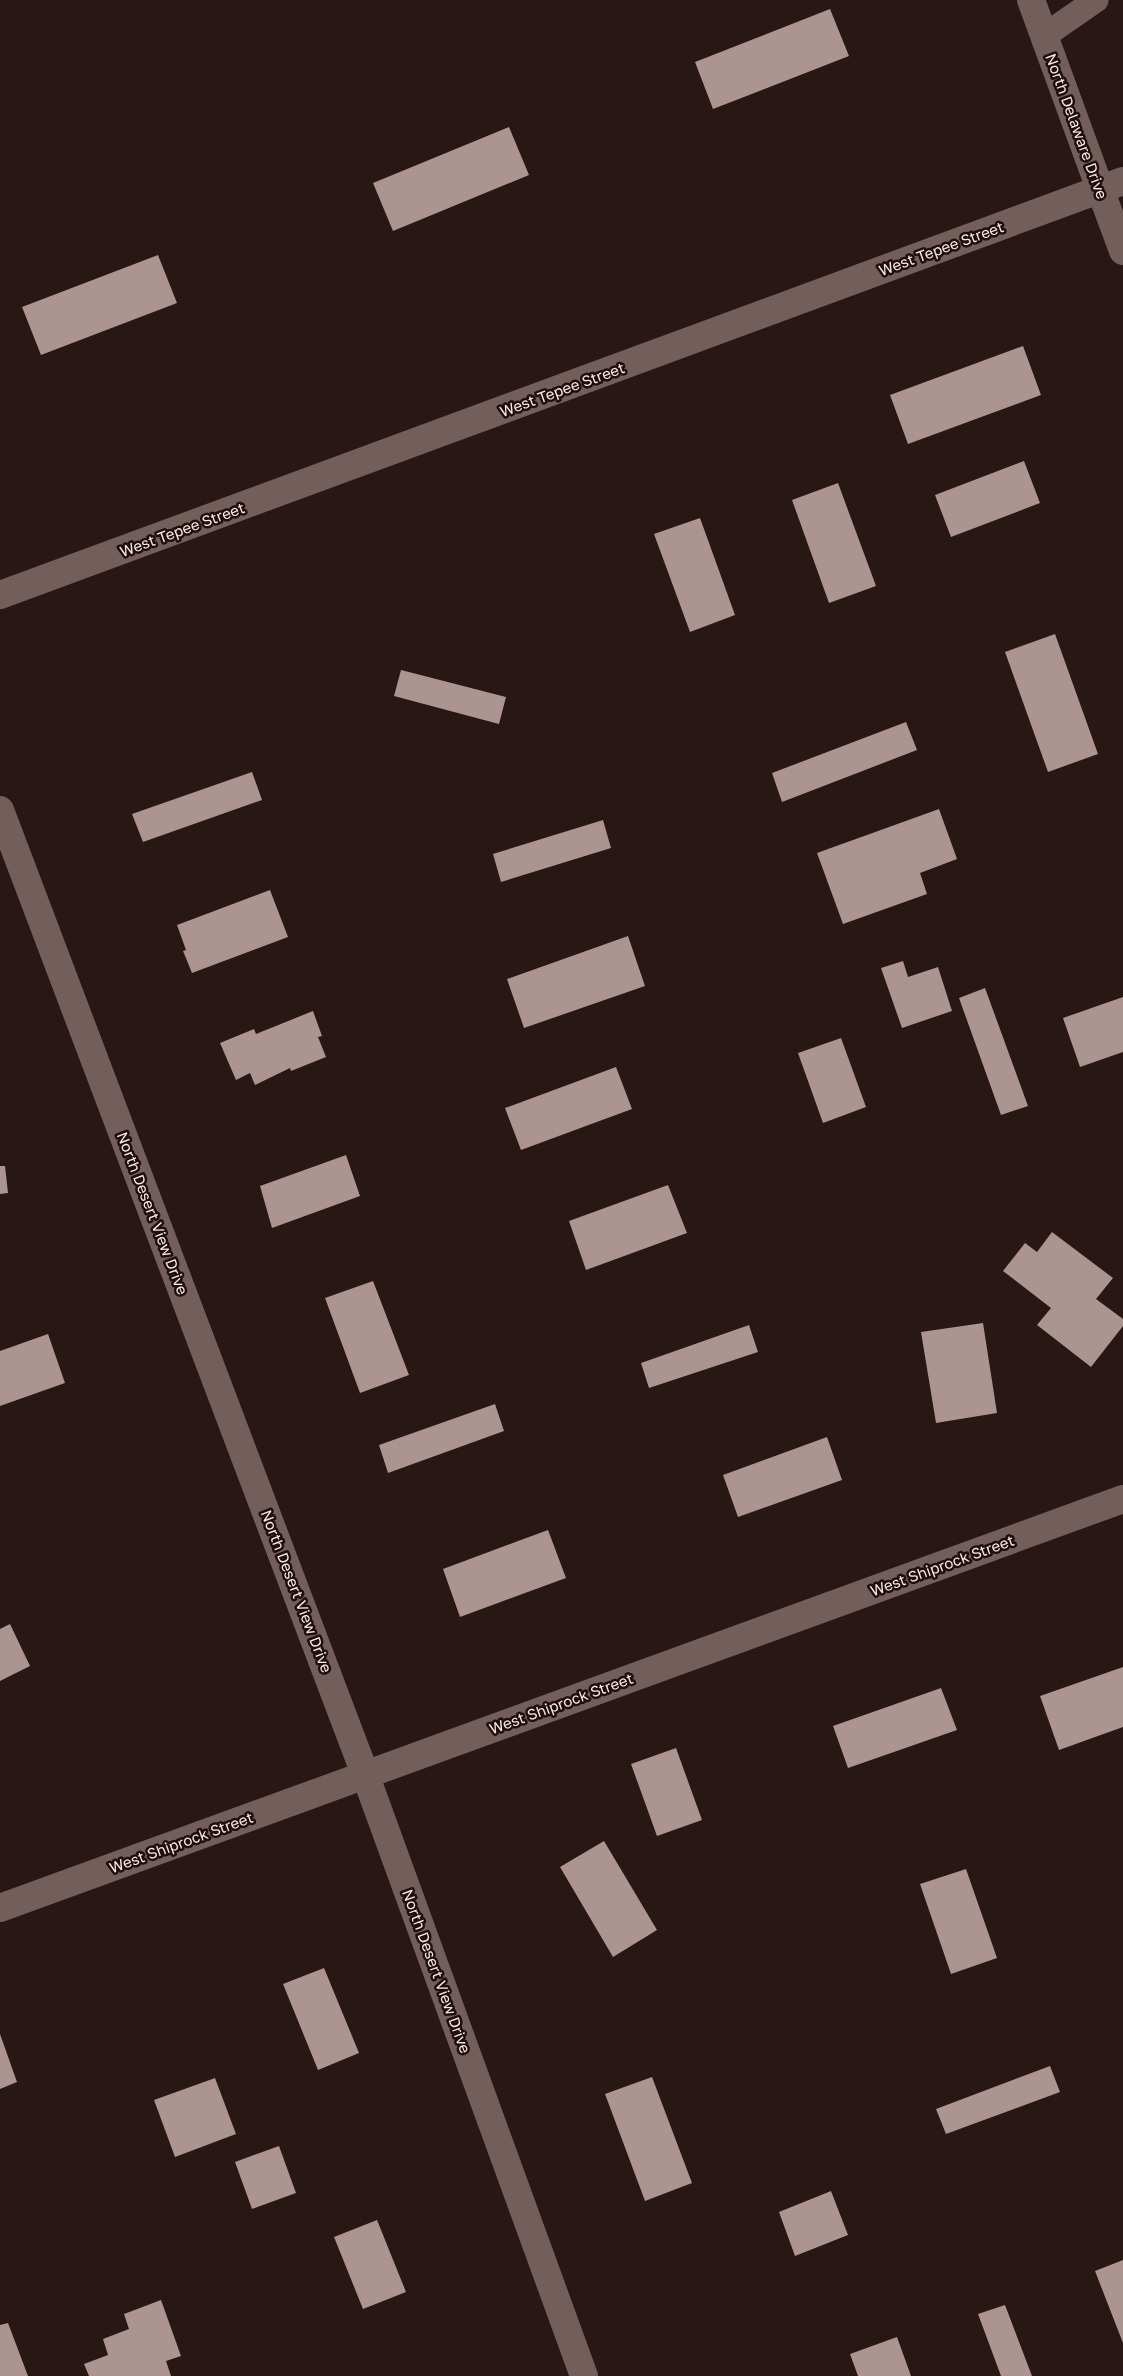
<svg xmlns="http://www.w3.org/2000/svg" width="1123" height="2376" viewBox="0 0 1123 2376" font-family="'Golos Text',sans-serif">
	<rect width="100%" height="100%" fill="#281715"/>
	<path fill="#ac9491" d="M830,9L849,56L713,109L695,62Z
		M509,127L529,175L393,231L373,183Z
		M158,255L177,303L41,355L22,307Z
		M1023,346L1041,395L908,444L890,395Z
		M1024,461L1040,503L951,537L935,495Z
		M838,483L876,586L829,603L792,500Z
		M700,518L735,615L690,632L654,534Z
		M1055,634L1098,754L1048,772L1005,652Z
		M401,670L506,697L499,724L394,696Z
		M906,722L917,750L782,802L772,773Z
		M252,772L262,800L143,842L132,814Z
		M939,809L957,859L920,873L927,894L843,924L817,853Z
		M603,820L611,848L501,882L493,854Z
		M270,890L288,937L192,973L183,951L186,950L177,925Z
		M628,936L645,986L524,1028L507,979Z
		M903,961L908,977L938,967L952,1011L902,1028L881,968Z
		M985,988L1028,1106L1001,1115L959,998Z
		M1123,997V1052L1080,1067L1063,1018Z
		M313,1011L322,1036L318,1037L326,1057L291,1071L290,1068L255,1085L250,1073L236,1080L220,1043L254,1029L256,1034Z
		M841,1038L866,1107L823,1123L798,1053Z
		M616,1067L632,1109L521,1150L505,1108Z
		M346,1155L360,1196L272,1228L260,1186Z
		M0,1166H5L8,1193L0,1194Z
		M668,1185L687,1233L586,1270L569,1221Z
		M1052,1232L1113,1278L1096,1299L1123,1319V1326L1091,1367L1037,1325L1051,1308L1003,1271L1025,1243L1037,1252Z
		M373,1281L409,1375L360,1393L325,1298Z
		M983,1323L997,1413L936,1423L921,1332Z
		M749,1325L758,1352L649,1388L641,1363Z
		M48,1334L65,1383L0,1406V1351Z
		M495,1404L504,1431L388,1473L379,1445Z
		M827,1437L842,1480L738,1517L723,1475Z
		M548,1530L566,1578L460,1617L443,1569Z
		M10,1624L30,1666L0,1681V1629Z
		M1123,1667V1727L1059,1750L1040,1696Z
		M941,1688L957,1730L848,1768L833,1726Z
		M676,1748L702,1820L657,1836L631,1764Z
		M604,1841L657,1930L613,1957L560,1867Z
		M966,1869L997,1958L951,1974L920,1884Z
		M324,1968L359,2053L318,2070L283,1984Z
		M0,2034L17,2082L0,2089Z
		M1050,2066L1060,2092L946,2134L936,2109Z
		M652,2077L692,2183L645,2201L605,2094Z
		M215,2078L236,2134L175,2157L154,2100Z
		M279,2146L296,2193L252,2209L235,2162Z
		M831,2191L848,2235L795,2256L779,2212Z
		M377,2220L406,2292L363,2309L334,2237Z
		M1123,2260V2343L1095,2271Z
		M161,2300L181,2356L166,2361L171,2376H89L84,2364L108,2355L103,2339L129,2329L124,2314Z
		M1005,2305L1032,2376H1001L978,2314Z
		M8,2323L28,2376H0V2325Z
		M897,2337L911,2376H858L850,2354Z"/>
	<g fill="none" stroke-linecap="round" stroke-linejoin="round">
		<path stroke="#735e5b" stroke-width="25" d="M1044,36L1096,0"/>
		<path stroke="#735e5b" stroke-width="28" d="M1031,0L1100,189
			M0,595L1123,181
			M0,810L365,1774L584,2376
			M0,1908L1123,1499"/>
		<path stroke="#735e5b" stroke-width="28" d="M1100,189L1123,251"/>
	</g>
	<g text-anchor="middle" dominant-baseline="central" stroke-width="5" stroke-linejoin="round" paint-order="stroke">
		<g font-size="15" fill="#f6e9e8" stroke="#1f0e0c">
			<text transform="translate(1077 126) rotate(70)">North Delaware Drive</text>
			<text transform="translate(941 248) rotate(-20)">West Tepee Street</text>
			<text transform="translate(562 389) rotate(-20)">West Tepee Street</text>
			<text transform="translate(182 529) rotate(-20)">West Tepee Street</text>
			<text transform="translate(153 1213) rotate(69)">North Desert View Drive</text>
			<text transform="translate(942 1565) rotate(-20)">West Shiprock Street</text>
			<text transform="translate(297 1591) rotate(69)">North Desert View Drive</text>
			<text transform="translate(561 1703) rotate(-20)">West Shiprock Street</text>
			<text transform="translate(181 1842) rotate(-20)">West Shiprock Street</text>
			<text transform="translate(437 1971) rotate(70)">North Desert View Drive</text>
		</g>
	</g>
</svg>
